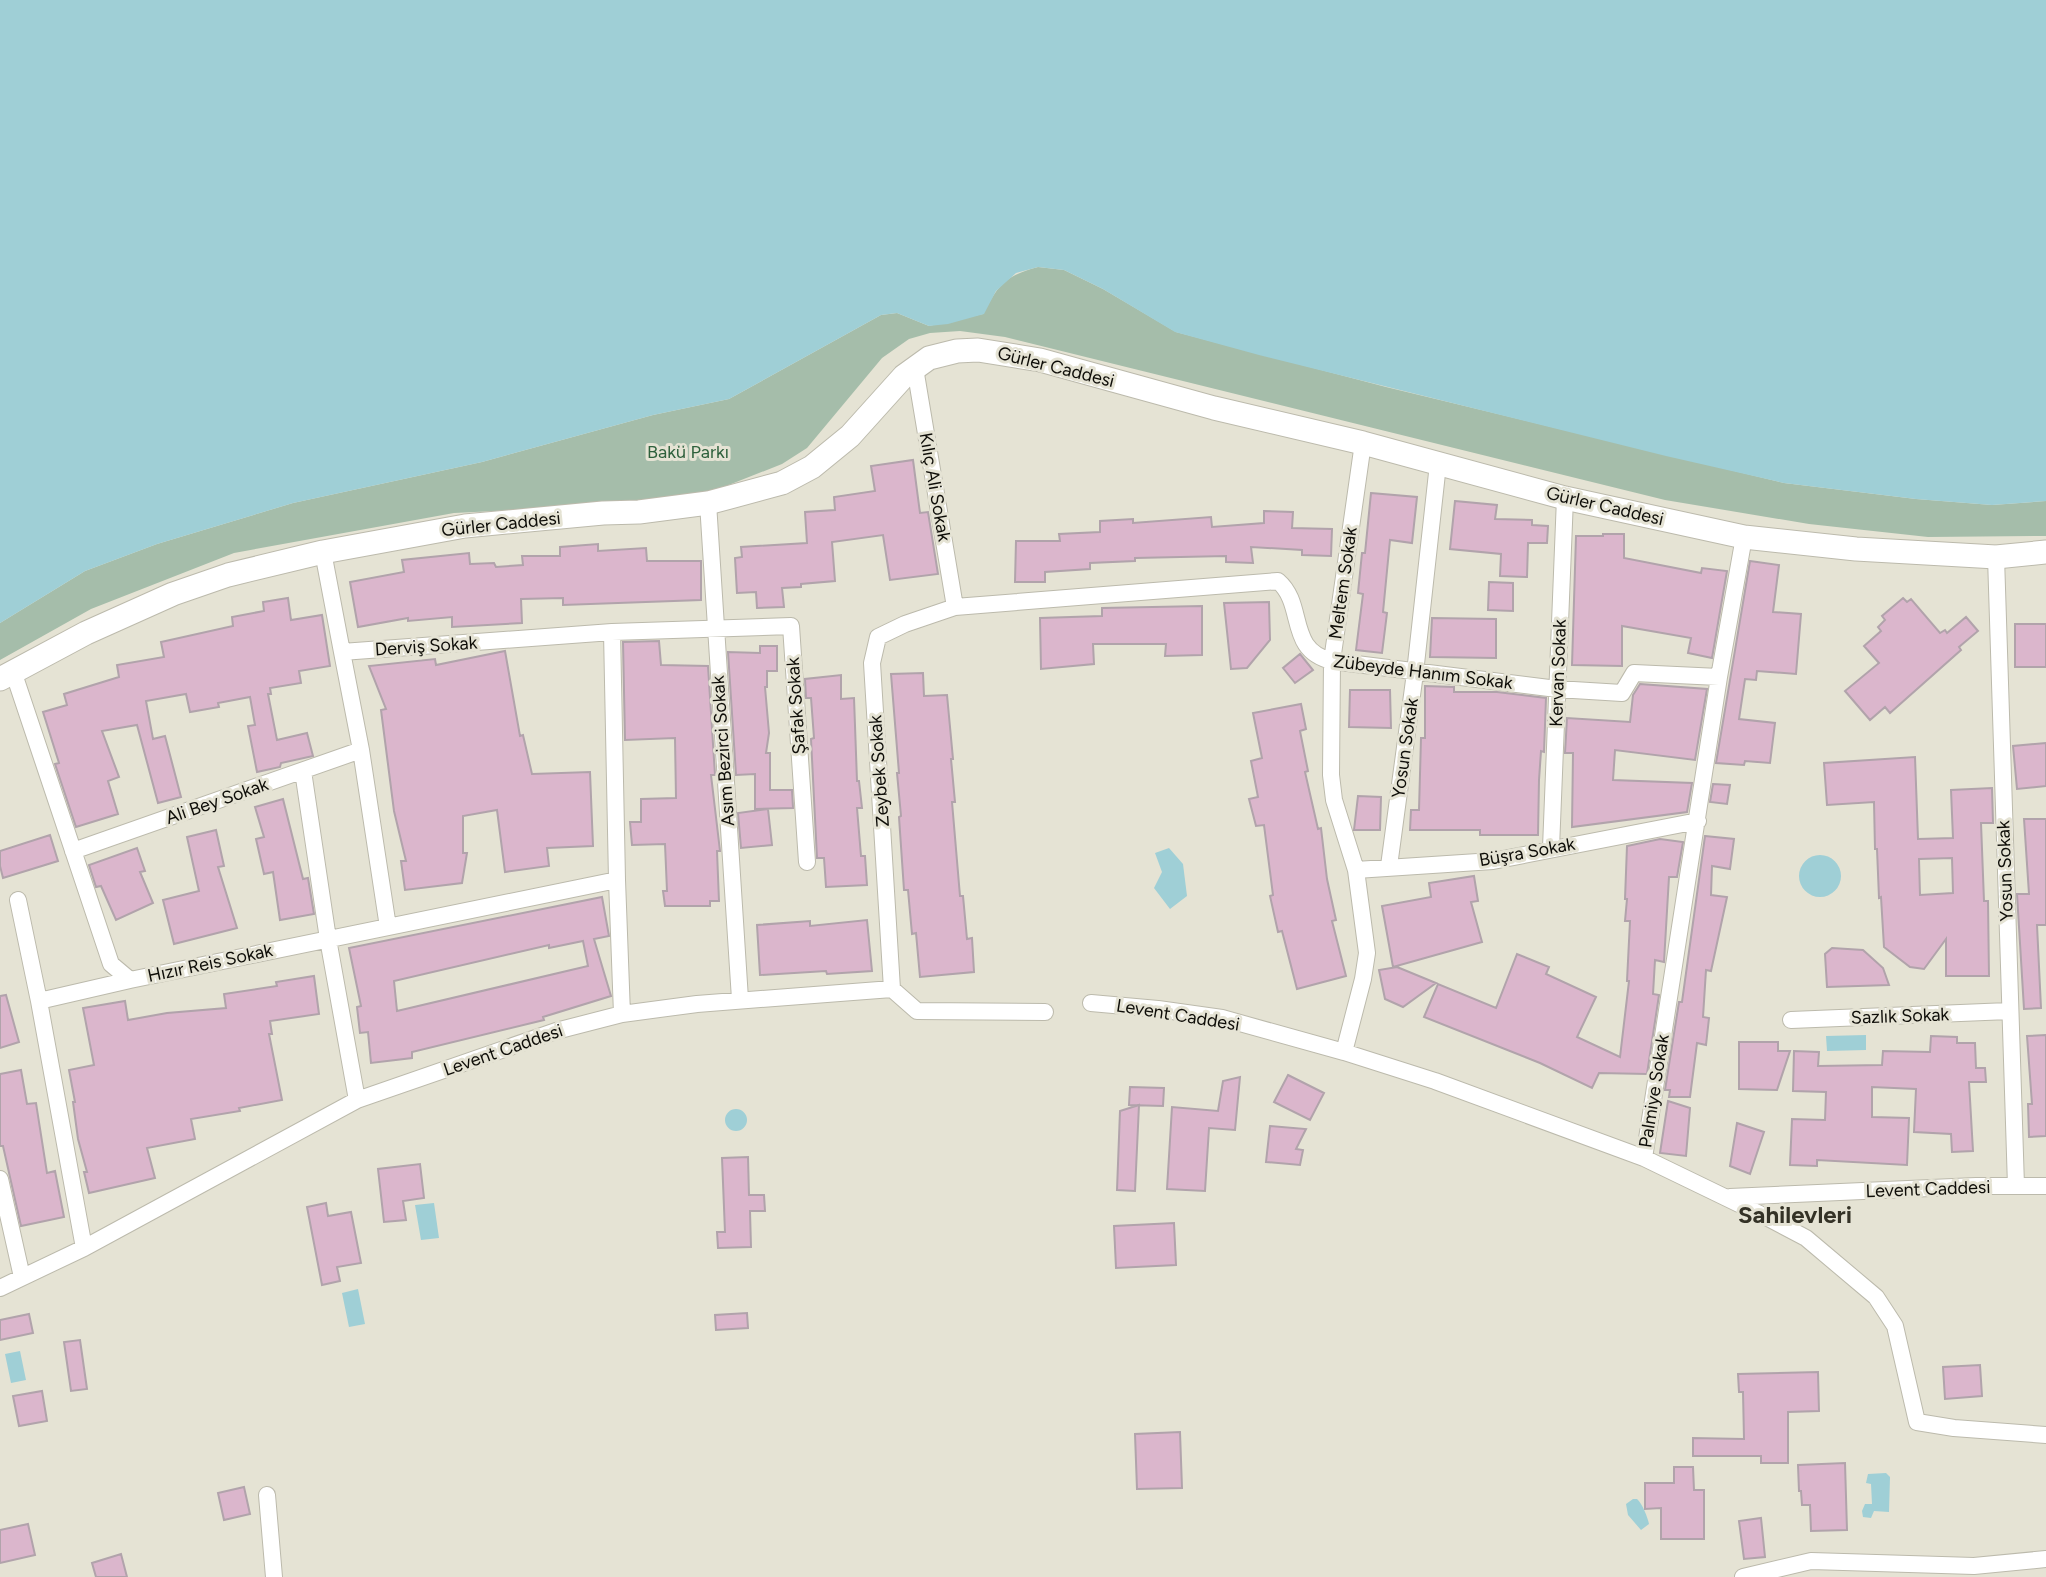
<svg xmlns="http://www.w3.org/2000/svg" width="2046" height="1577" viewBox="0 0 2046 1577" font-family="Figtree,sans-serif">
	<rect width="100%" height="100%" fill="#e5e3d4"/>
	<path fill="#a5bdaa" d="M1038,267L1064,270L1103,289L1176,332L1386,387L1784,483L1916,499L1992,505L2046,501V536L1928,537L1809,524L1665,500L1005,337L960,331L930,333L909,339L882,358L807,448L782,464L706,494L649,503L454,513L234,553L91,609L0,660V623L85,571L157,544L293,503L482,462L653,415L729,399L881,315L897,313L929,326L983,314C999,284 1005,276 1038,267Z"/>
	<path fill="#9fcfd6" d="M0,0H2046V501L1992,505L1916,499L1784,483L1666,456L1259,355L1175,332L1103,289L1064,270L1038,267L1016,273L996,291L984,314L948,324L929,326L897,313L881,315L729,399L653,415L482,462L293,503L157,544L85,571L0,623Z
		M1169,848L1183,864L1187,896L1170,909L1154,888L1162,872L1155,853Z
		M1799 876a21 21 0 1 1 42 0a21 21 0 1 1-42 0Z
		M1866,1035V1050L1827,1051L1826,1036Z
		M725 1120a11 11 0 1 1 22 0a11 11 0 1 1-22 0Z
		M434,1203L439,1238L421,1240L415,1205Z
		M358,1289L365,1324L349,1327L342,1293Z
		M20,1351L26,1380L11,1383L5,1354Z
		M1886,1473L1890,1477L1889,1512L1874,1511L1871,1518L1863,1517L1862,1511L1865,1504H1872L1871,1484L1866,1483L1868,1474Z
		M1633,1499H1637C1642,1503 1648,1518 1649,1524L1641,1530L1628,1515L1626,1504Z"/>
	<path fill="#dbb6cc" stroke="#b1a3ab" stroke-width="2" fill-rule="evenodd" d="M913,460L920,513L928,512L938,574L890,580L883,535L832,542L835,581L801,584V587L782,588L784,607L757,608L756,592L737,593L735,558L742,557L741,547L807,543L805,512L835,510L834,497L875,491L871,466Z
		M1371,493L1417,497L1412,543L1390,540L1383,612L1387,613L1382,653L1356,650L1363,594L1358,593L1362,553H1365Z
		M1455,501L1497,505L1495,519L1532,520V525L1548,526L1547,543H1528L1527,577L1500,576L1501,554L1450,549Z
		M1264,511L1293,512L1292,528L1332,529L1331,556L1302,555V550L1251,547L1253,563L1226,562V556L1135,558V561L1090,563V569L1045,572V582H1015L1016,541H1060L1059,534L1100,532V521L1133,519V523L1211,517L1212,527L1264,523Z
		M1603,534H1624V558L1701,573L1702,568L1727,571L1712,658L1688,653L1691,638L1622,626V666L1572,665L1576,536H1603Z
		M598,544V551L646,548L647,561H701V600L563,605V598L521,599L522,623L452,627V617L408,621V618L358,627L350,582L404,572L402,560L469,553L470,564L494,563L496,567L523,565L522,556H560V547Z
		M1750,561L1779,565L1773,612L1801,614L1796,674L1757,671L1756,680L1745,679L1739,719L1775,723L1770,763L1745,761L1744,765L1716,763Z
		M1489,582L1513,583V611L1488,610Z
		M288,598L291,620L322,615L330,666L299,671L301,683L270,688L271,694H268L277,740L307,733L313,756L281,763L280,767L257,772L248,726L255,725L250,697L218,703L219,707L190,712L186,694L146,701L153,739L165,736L181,797L158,803L137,725L102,731L119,777L108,781L118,814L76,827L55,764L59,763L43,712L67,705L64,694L119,677L117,665L164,657L161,642L233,626L232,617L264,611L263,602Z
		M1903,598L1907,602L1911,599L1940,633L1945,630L1947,633L1966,617L1978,631L1959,647L1961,650L1890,713L1885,707L1870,720L1845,691L1879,663L1864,646L1881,631L1878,627L1885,620L1882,616Z
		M1269,602L1270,640L1247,668L1231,669L1224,603Z
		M1202,606V655L1165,656L1166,644H1093L1094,664L1041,669L1040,618L1102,616V608Z
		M1432,618L1496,619V658L1430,657Z
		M2015,624H2046V667H2015Z
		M659,641L661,665L708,666L715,775H711L720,851H717L719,901H710V906H665L663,891H667L665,844L632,845L630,822H641V799L676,798L675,738L625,740L623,642Z
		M760,646H777V671H767V687H765L769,733L766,753H770V790H792L793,808L755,809V774L736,775L728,652L760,653Z
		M505,651L520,736L523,735L532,774L590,772L593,846L547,848L549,866L505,872L497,810L463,816V853H467L462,883L405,890L401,861H406L394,811L381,710L386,709L369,666L435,659L436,665Z
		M1300,654L1313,670L1295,683L1283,668Z
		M923,673L924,696L947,695L953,759H951L955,802H952L960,896H963L967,939L972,938L974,972L920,977L916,933L912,934L908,890H904L899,817L901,816L897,773H899L891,674Z
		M841,675V699L854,698L857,781H859L862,808H857L861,856H865L867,885L826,887L824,858H817L811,739L814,738L811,698H806L805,679Z
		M1640,684L1707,689L1695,760L1615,750L1613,780L1692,783L1687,812L1572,827L1573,753H1565L1567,718L1630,722L1633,695Z
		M1425,686L1454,687V692H1497L1546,698L1544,752L1541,751L1539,780L1538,835H1480V830H1410L1411,810H1419L1421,738H1425Z
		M1350,690H1390L1391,728L1349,727Z
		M1301,704L1306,729L1300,731L1308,771L1305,772L1318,829L1321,828L1327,879L1336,920L1332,921L1346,976L1297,989L1282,931L1278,932L1270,896L1273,895L1264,825L1256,826L1249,799L1258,797L1251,761L1262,758L1253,713Z
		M2046,743V786L2017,789L2013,746Z
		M1915,757L1918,839L1953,838L1951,790L1992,788L1993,823H1981L1984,901H1988L1989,976H1946V939L1924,969L1910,967L1884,947L1881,897L1879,898L1877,849H1875L1874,802L1827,805L1824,763ZM1952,858L1953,893L1920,895L1919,859Z
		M1713,784L1730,785L1727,804L1710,802Z
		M1358,796L1381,797L1380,830H1354Z
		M283,799L303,879L308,878L314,914L280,920L273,872L264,874L256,839L264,837L255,807Z
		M768,809L772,845L741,848L738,813Z
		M2024,819H2046V925H2037L2041,1008L2024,1009L2017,894H2029Z
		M216,830L224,866L218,867L237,928L174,944L163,900L199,891L187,837Z
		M50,835L58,861L3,878L0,866V851Z
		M1705,836L1734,839L1730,869L1712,866L1711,895L1727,897L1711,971L1706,970L1703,1017L1709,1018L1706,1045L1697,1043L1690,1097H1669L1670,1090H1665L1679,1002H1682Z
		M1660,839L1683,842L1677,877H1669L1664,962L1655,960L1653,994L1659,995L1647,1074L1599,1073L1592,1088L1540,1063L1424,1017L1438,984L1496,1008L1517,954L1549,967L1546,974L1596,997L1577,1037L1620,1057L1629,981H1627L1630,921H1625L1627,899H1625L1627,846Z
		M137,848L145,871L140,872L153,903L116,920L101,886L96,887L89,865Z
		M1474,876L1478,901L1471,902L1482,942L1393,967L1382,906L1431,897L1429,883Z
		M602,897L609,936L594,939L611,996L543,1017L544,1020L412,1052V1058L371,1063L368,1032L360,1033L357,1007L361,1006L349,948ZM583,941L588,966L397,1011L394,981L549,945V948Z
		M867,920L872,971L827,974L826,971L760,975L757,925L810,921V926Z
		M1832,948L1863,950L1883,968L1889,985L1827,987L1825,954Z
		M1397,967L1436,983L1403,1007L1385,999L1379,970Z
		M314,976L319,1014L270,1021L272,1034H269L282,1100L239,1108L240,1111L191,1119L195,1139L147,1148L155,1178L89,1193L84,1172H87L78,1139L73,1102H75L69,1070L94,1065L83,1008L125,1001L128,1020L167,1013L226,1008L224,994L277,986L276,982Z
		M6,995L19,1042L0,1048V996Z
		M2046,1035V1136L2029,1137L2028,1104H2032L2027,1036Z
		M1931,1036L1957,1037V1043H1975L1976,1068H1985L1986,1082H1969L1973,1151L1952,1152L1951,1134L1914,1132L1916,1089L1872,1087V1117L1909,1118L1907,1165L1817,1160V1166L1790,1165L1792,1119L1825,1120L1826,1092L1793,1091L1794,1051L1819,1052L1818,1066L1882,1065L1883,1051L1930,1052Z
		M1739,1042H1778V1051H1790L1777,1090L1739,1089Z
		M21,1070L27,1104L36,1103L47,1173L55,1171L64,1217L21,1226L3,1146H0V1074Z
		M1288,1075L1324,1093L1310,1120L1274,1102Z
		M1240,1077L1235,1130L1209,1128L1205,1191L1167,1189L1172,1107L1218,1111L1223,1081Z
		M1130,1087L1164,1088L1163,1106L1129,1105Z
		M1668,1101L1690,1108L1686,1156L1660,1153Z
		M1139,1105L1135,1191L1117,1190L1120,1111Z
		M1737,1123L1764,1132L1750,1174L1730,1166Z
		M1270,1126L1306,1129L1296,1149L1303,1150L1300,1165L1266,1162Z
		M748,1157L749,1195H764L765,1211H750L751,1247L718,1248L717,1232H725L722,1158Z
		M420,1164L424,1198L403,1201L406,1220L384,1222L378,1169Z
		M326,1203L328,1216L351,1212L361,1263L337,1267L340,1281L322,1285L307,1207Z
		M1174,1223L1176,1265L1116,1268L1114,1226Z
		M747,1313L748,1328L716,1330L715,1315Z
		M29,1314L33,1333L0,1340V1320Z
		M80,1340L87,1389L71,1391L64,1342Z
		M1980,1365L1982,1396L1945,1399L1943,1367Z
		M1818,1372L1819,1411L1788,1412V1463H1761V1456H1693V1438L1744,1439L1743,1392H1739L1738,1374Z
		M42,1391L47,1421L19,1426L13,1396Z
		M1180,1432L1182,1488L1137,1489L1135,1434Z
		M1845,1463L1847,1530L1811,1531L1810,1505H1802L1801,1491H1799L1798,1465Z
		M1674,1467H1693L1694,1490H1704V1539H1661V1508L1645,1509V1483H1674Z
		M244,1487L250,1514L224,1520L218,1493Z
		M1761,1518L1765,1557L1744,1559L1739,1521Z
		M28,1524L35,1555L0,1563V1530Z
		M121,1554L127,1577H96L92,1563Z"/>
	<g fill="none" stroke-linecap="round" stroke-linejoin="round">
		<g stroke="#bcbaac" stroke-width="18">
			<path id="street" d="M915,368L955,607
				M708,503L740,999
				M323,552L342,652L612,632L791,626L807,862
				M1996,557L2016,1186
				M612,632L617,880L622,1014
				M342,652L361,750L388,927
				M13,671L111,964L130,980L617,880
				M303,771L328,939L357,1100
				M1551,848L1565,498
				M73,851L361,750
				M1389,866L1415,673L1438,464
				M1356,870L1493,861L1698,821
				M18,900L39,1001
				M892,989L872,663L878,637L905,624L955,607L1278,581C1306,605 1286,650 1332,661L1557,689L1622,693L1634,673L1719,677
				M1091,1003L1158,1009L1222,1018L1344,1052L1435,1081L1644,1158L1770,1219L1806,1238L1876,1297L1895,1326L1917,1422L1954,1428L2046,1435
				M1791,1020L2009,1011
				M1344,1052L1363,979L1367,953L1356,870L1334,800L1331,775L1332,661L1363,443
				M1644,1158L1719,677L1744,537
				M0,1179L22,1277
				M1730,1197L1976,1186H2046
				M84,1248L39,1001L130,980
				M0,1288L84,1248L357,1100L556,1031L622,1014L697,1004L892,989L917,1011L1045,1012
				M267,1495L274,1577
				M1743,1577L1811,1561L1974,1566L2046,1559"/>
		</g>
		<g stroke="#bcbaac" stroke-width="25">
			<path id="secondary" d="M0,679L86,633L173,594L228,575L323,552L465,526L603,513L639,512L708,503L782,483L812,467L850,436L904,376L929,358L957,351L978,350L1040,360L1214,408L1363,443L1565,498L1744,537L1856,549L1996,557L2046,552"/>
		</g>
		<use href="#street" stroke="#fff" stroke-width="16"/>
		<use href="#secondary" stroke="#fff" stroke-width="23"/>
	</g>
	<g text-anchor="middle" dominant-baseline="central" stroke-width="6" stroke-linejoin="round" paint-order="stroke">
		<g font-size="18" fill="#0e0d08" stroke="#e5e3d4">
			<text transform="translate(1056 367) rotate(14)">Gürler Caddesi</text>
			<text transform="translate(935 487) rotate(80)">Kılıç Ali Sokak</text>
			<text transform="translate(1605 506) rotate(13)">Gürler Caddesi</text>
			<text transform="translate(501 524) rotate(-6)">Gürler Caddesi</text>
			<text transform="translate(1343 583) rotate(-82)">Meltem Sokak</text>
			<text transform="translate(426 646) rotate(-4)">Derviş Sokak</text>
			<text transform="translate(1423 672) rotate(7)">Zübeyde Hanım Sokak</text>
			<text transform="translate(1558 673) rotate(-88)">Kervan Sokak</text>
			<text transform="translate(796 706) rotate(-94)">Şafak Sokak</text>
			<text transform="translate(1405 748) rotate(-82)">Yosun Sokak</text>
			<text transform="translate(723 751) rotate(-94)">Asım Bezirci Sokak</text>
			<text transform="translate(879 771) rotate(-94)">Zeybek Sokak</text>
			<text transform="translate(217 801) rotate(-19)">Ali Bey Sokak</text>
			<text transform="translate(1527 852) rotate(-10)">Büşra Sokak</text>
			<text transform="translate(2005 871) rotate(-92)">Yosun Sokak</text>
			<text transform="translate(210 963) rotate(-12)">Hızır Reis Sokak</text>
			<text transform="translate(1178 1015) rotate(9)">Levent Caddesi</text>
			<text transform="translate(1900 1016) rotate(-2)">Sazlık Sokak</text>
			<text transform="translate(503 1050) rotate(-19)">Levent Caddesi</text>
			<text transform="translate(1654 1091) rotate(-81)">Palmiye Sokak</text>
			<text transform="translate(1928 1189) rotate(-2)">Levent Caddesi</text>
		</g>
		<g font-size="18" fill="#2e613c" stroke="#e5e3d4">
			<text x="688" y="452">Bakü Parkı</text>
		</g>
		<g font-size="24" font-weight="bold" fill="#343226" stroke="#e5e3d4">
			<text x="1795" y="1214">Sahilevleri</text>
		</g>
	</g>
</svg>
